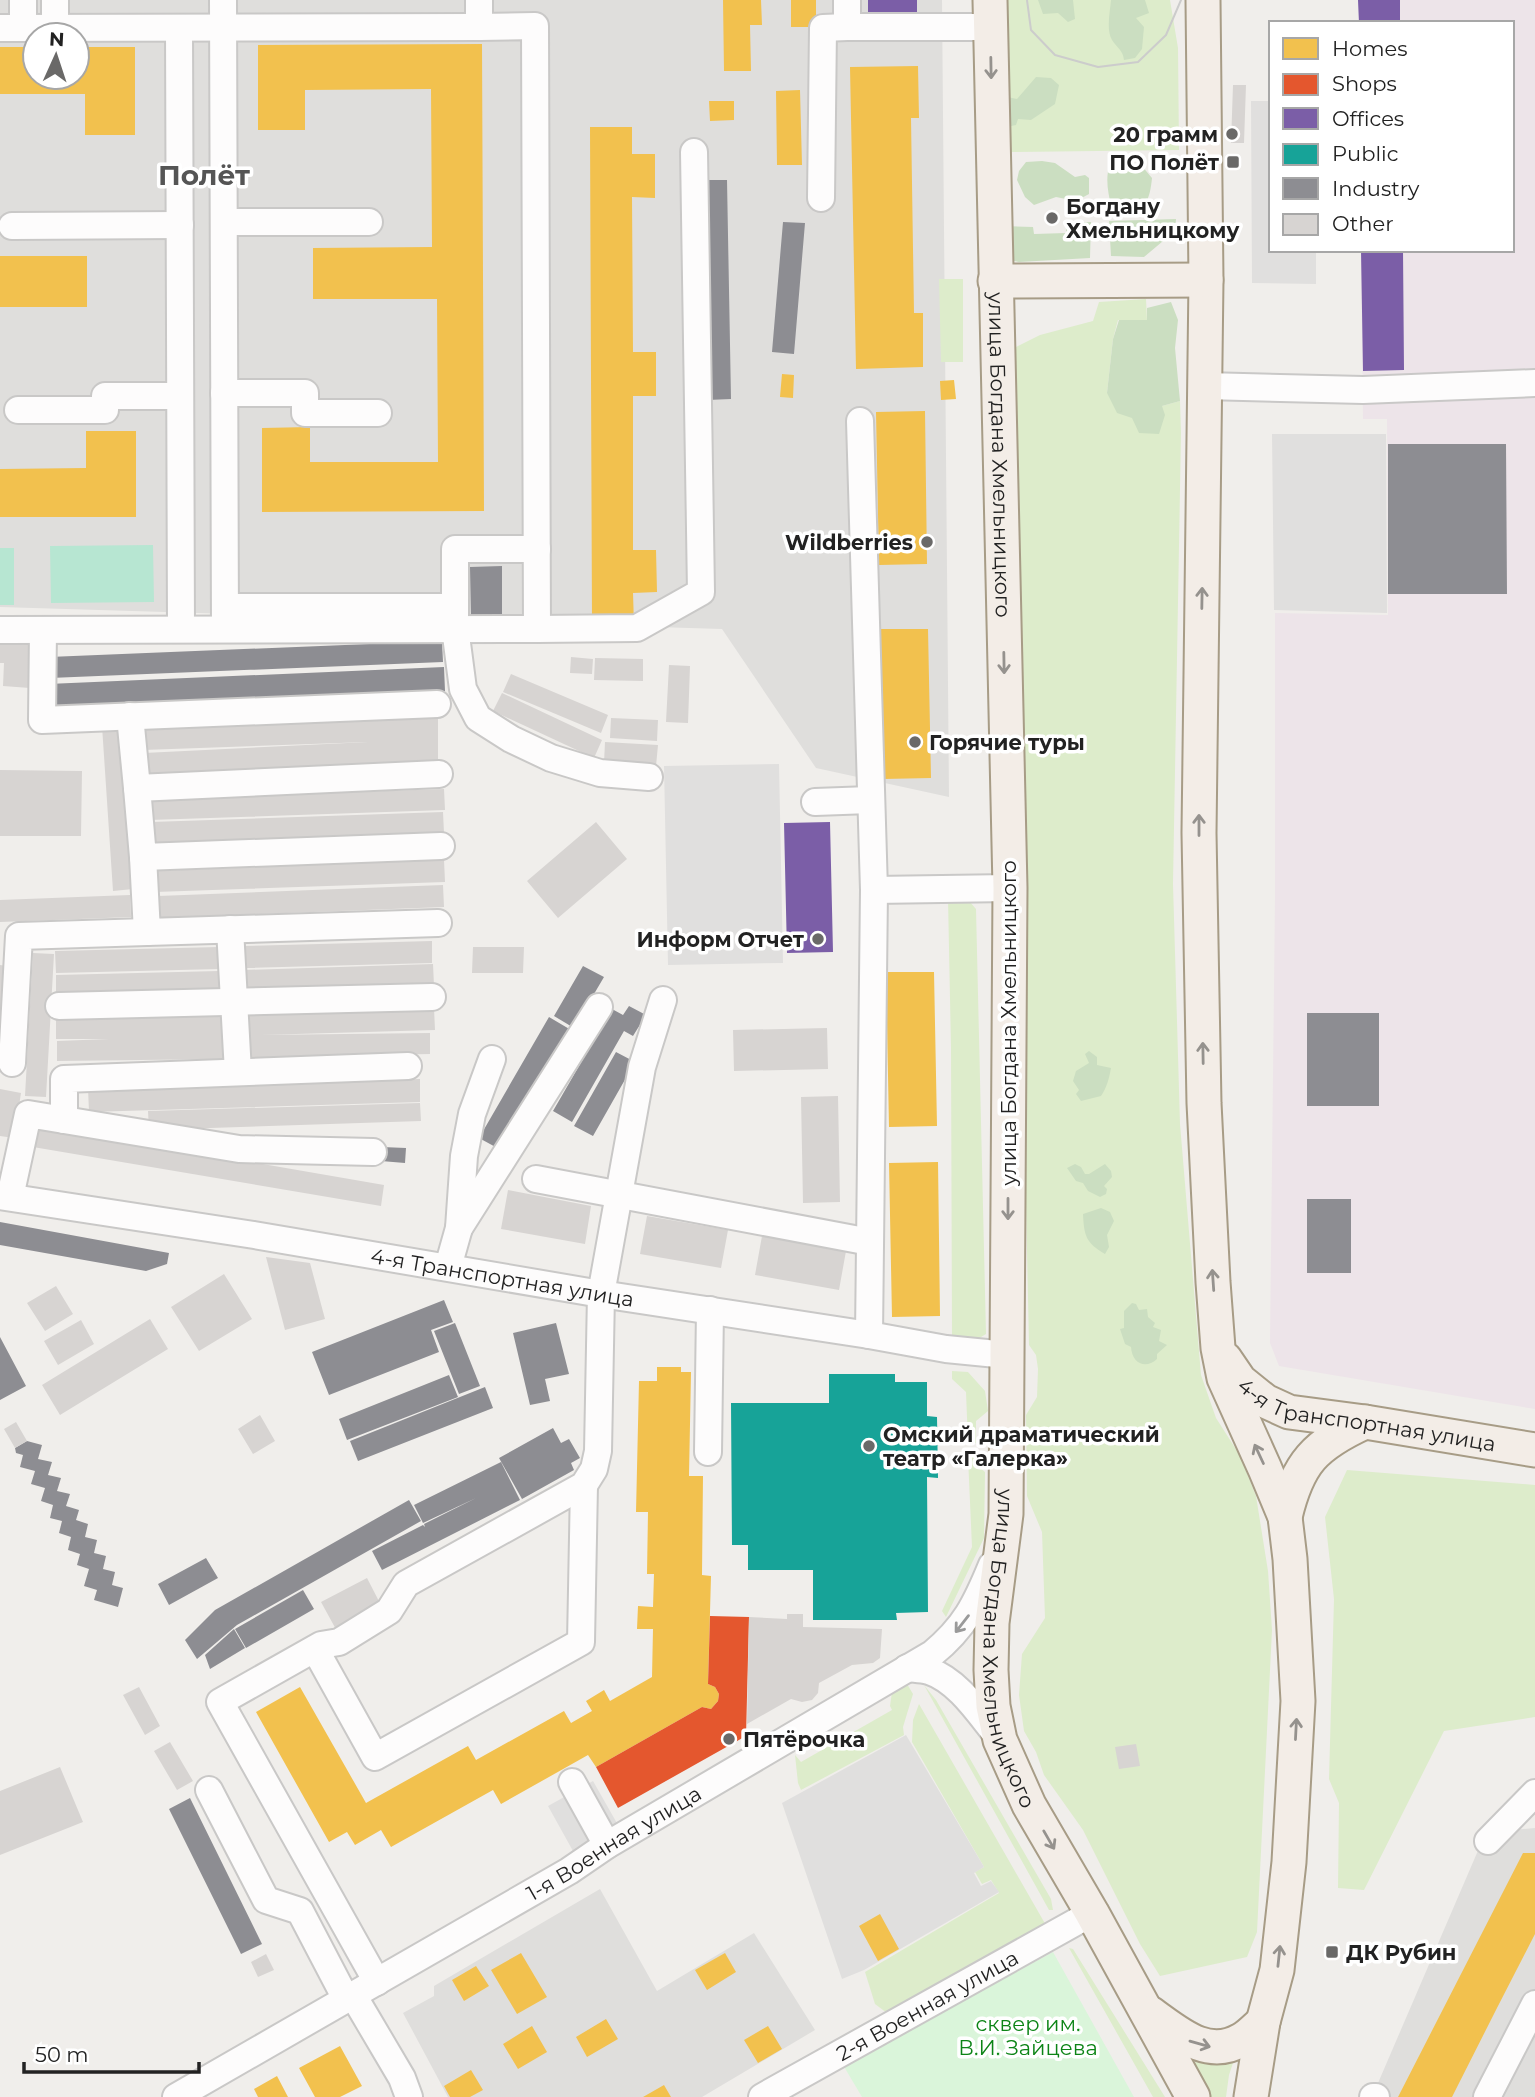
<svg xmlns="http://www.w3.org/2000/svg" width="1535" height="2097" viewBox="0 0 1535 2097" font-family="Montserrat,sans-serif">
	<rect width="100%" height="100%" fill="#f0eeeb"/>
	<path fill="#dfdedc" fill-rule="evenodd" d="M0,0H942L949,797L816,768L722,629L0,607ZM35,35H77V77H35Z
		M1535,1828V2097H1372L1486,1832Z
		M600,1889L657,1991L754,1933L815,2030L702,2097H448L403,2013L434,1996V1986Z"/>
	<path fill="#ede4e9" d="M1358,0H1535V1409L1279,1366L1270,1343L1275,897V613L1388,615L1387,419H1363L1361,250H1512V23H1359Z"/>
	<path fill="#ddeccb" d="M1008,0H1170L1178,48L1179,150L1009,152Z
		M939,279H963V362H941Z
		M1146,299L1147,320H1118L1113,339L1107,393L1162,406L1180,401L1181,433L1173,884L1180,1124L1201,1375L1216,1418L1239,1454L1256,1496L1268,1571L1272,1630L1257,1932L1247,1957L1160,1976L1140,1944L1083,1830L1044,1775L1036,1752L1024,1731L1019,1695L1022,1654L1045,1618L1042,1532L1027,1496L1026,1415L1037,1397L1038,1369L1036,1355L1029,1345L1008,351L1040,335L1093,321L1099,302Z
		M948,898L969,901L976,909L986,1334L971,1343L952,1338L951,1048Z
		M952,1371L968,1372L985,1391L988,1411L976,1421V1443H968L966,1392L952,1379Z
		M977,1456L978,1466L985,1472L984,1538L946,1617L942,1611L972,1547L968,1457Z
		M1347,1470L1535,1485V1717L1444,1731L1364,1890L1338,1888L1339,1803L1329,1779L1334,1599L1325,1517Z
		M907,1684L913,1694L903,1727L904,1735L801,1790L798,1783L795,1755L801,1762L892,1710L890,1706L892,1692Z
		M924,1685L936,1700L1051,1899L1053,1910H1049Z
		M919,1704L1047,1927L891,2016L875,2004L865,1972L999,1893L991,1880L982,1884L975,1872L984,1867L912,1742L913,1720Z
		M1069,1948L1073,1949L1165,2097H1153Z
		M1235,2057L1229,2075L1226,2097H1204L1192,2062L1216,2063Z"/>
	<path fill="#cbdec1" d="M1038,0H1073L1075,19L1068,22L1058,13L1043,14Z
		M1111,0H1145L1149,13L1136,18L1144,27L1142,49L1135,58L1124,60C1123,50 1117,48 1112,40C1106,30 1110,12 1111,0Z
		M1036,77L1051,78L1059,85L1055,104L1031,120L1018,119L1016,125L1006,127L1007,97L1017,99Z
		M1042,161L1055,163L1075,177L1085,175L1089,178V194L1076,201L1056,197L1034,205L1025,197L1017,180L1019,171L1026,162Z
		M1123,162L1141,165L1152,178C1149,209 1141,214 1111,206C1108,192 1105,178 1110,164Z
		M1176,219L1175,231L1144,257L1111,256L1109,221Z
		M1091,222L1090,258L1019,262L1004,259L1005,226L1033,227L1034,234L1066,233V223Z
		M1171,302L1178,320L1175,348L1180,401L1162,406L1165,415L1159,434L1139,433L1132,418L1117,413L1107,393L1113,339L1119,320H1147V308Z
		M1089,1051L1097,1057V1065L1111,1068C1109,1079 1107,1087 1101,1096L1081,1101L1076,1094L1079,1090L1073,1081L1076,1071L1089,1063L1085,1054Z
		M1075,1164L1081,1167L1085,1174H1089L1105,1164L1111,1171L1112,1177L1104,1186L1107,1189L1106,1194L1100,1197L1088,1191L1083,1183L1076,1181L1067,1168Z
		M1101,1208L1110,1212L1114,1221L1107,1235L1109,1247L1105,1254C1086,1243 1084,1236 1083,1214Z
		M1132,1303L1136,1304L1139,1310L1147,1309L1148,1317L1155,1323L1153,1327L1161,1330L1159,1341L1167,1345L1157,1354V1359C1145,1370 1132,1363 1131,1347L1125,1344L1120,1329L1124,1328V1311Z"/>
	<path fill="#daf5da" d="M1053,1952L1134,2097H862L843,2065Z"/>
	<path fill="#b7e6d2" d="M153,545L154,602L51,603L50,546Z
		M0,548H14V605H0Z"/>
	<path fill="#e0dfde" d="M1251,101H1271V250H1316V284L1252,283Z
		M1272,434H1386L1387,613L1274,610Z
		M779,764L783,963L668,965L664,766Z
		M906,1735L984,1867L974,1873L981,1886L991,1881L999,1892L864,1970L842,1979L782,1803Z
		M593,1781L618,1825L573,1851L548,1806Z"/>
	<path fill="#f2c14e" d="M723,0H761L762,25H750L751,71H724Z
		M791,0H816V27H791Z
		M482,44L484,511L262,512V428L310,427V462H438L437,299H313V248L432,247L431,89L305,90V130H258V45Z
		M0,47H35V77H77V47H135V135H85V94H0Z
		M918,66L919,118H911L914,313H923V367L856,369L850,67Z
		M800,90L802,165H777L776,91Z
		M709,101H734V120L710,121Z
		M590,127H632V154H655V198L632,197L633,352H656V396H633V550H656L657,592L633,593L634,624H592Z
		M0,256H87V307H0Z
		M782,374L794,375L793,398L780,397Z
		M954,380L956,399L941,400L940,381Z
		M925,411L927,564L879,565L876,412Z
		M86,431H136V517H0V469L86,468Z
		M880,629H928L931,778L883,779Z
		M886,972H934L937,1126L889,1127Z
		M938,1162L940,1316L892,1317L889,1163Z
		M657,1367H681V1372H691L689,1476H703L702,1575L711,1576L708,1684L715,1687L719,1694L718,1701L711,1709L702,1707L596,1767L588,1755L501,1804L493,1790L391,1847L381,1830L355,1845L347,1832L329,1842L256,1712L300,1687L366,1803L468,1746L476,1760L564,1711L571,1723L592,1711L586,1701L604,1690L610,1701L652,1677L653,1629H637L638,1606L653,1607L654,1574H647L648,1512H636L639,1381H657Z
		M1523,1853H1535V1934L1498,2006L1452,2097H1398Z
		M880,1914L899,1949L878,1961L859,1926Z
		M521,1953L547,1997L517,2014L491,1970Z
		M725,1953L736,1972L707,1990L695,1970Z
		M476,1966L489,1986L464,2001L452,1980Z
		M606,2019L618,2039L587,2057L576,2037Z
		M532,2026L547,2052L518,2069L503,2044Z
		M768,2026L782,2049L758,2063L744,2040Z
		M340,2046L362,2086L340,2097H315L299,2068Z
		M471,2070L483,2090L470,2097H450L444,2086Z
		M277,2076L288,2097H258L254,2089Z
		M664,2085L671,2097H643Z"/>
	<path fill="#e4572e" d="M710,1616L749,1617L746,1736L618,1808L596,1767L702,1707L711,1709L718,1701L719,1694L715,1687L708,1684Z"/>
	<path fill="#7b5ea7" d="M868,0H917V13L868,14Z
		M1358,0H1400V23H1359Z
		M1361,250H1403L1404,370L1363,371Z
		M830,822L833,952L787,953L784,823Z"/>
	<path fill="#17a398" d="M829,1374H895V1382H927V1416L937,1417L938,1478L927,1477L928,1612L896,1613L897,1620H813V1570H748V1545H732L731,1403H829Z"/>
	<path fill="#8d8d92" d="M703,180H727L731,399L707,400Z
		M783,222L805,223L794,354L772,352Z
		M1388,444H1506L1507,594H1388Z
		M502,566V617H471L470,567Z
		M442,641L443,662L50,678L49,657Z
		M444,667L445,691L49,707L48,684Z
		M583,966L604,977L574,1028L554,1016Z
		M629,1006L646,1015L633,1036L624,1031L572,1122L553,1111L612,1009L623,1015Z
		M1307,1013H1379V1106H1307Z
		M549,1017L571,1030L501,1150L479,1138Z
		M616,1052L635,1062L593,1136L574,1126Z
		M382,1147L406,1148L405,1163L381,1161Z
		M1307,1199H1351V1273H1307Z
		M0,1222L169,1253L167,1264L146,1271L0,1245Z
		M444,1300L453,1322L431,1330L439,1352L329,1395L312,1352Z
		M455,1323L480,1386L459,1394L434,1331Z
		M556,1323L569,1374L545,1379L550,1401L530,1405L513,1333Z
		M0,1337L26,1386L0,1400Z
		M449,1375L458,1397L347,1440L339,1419Z
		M485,1387L493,1408L358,1461L350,1441Z
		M553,1428L561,1443L569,1439L580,1458L571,1463L574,1470L522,1499L499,1458Z
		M27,1441L42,1445L38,1459L52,1462L48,1475L61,1478L57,1491L70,1494L66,1506L79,1510L76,1520L88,1524L85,1537L97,1540L94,1553L106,1556L103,1569L115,1572L112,1585L123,1588L118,1607L94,1600L97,1590L84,1586L89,1569L77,1565L80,1554L68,1550L71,1537L59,1533L62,1521L50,1518L53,1505L41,1501L45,1488L31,1484L35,1471L20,1467L23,1455L16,1453L15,1448Z
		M501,1462L520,1500L382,1570L372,1551L423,1525L425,1527L424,1524L476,1498L423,1523L414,1505Z
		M409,1500L421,1521L237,1625L197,1659L185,1640L215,1610Z
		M206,1558L218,1578L169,1605L158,1584Z
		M303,1590L314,1609L246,1648L235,1629Z
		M234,1629L245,1648L210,1669L205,1655Z
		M190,1798L262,1944L241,1954L169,1809Z"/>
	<path fill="#d7d4d2" d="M1233,85H1246L1244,143H1231Z
		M0,640L32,642L30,688L3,686L4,663H0Z
		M571,657L593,659L592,674L570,673Z
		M595,658L643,659V681L594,680Z
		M669,665L690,666L688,723L666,722Z
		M511,674L608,715L601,733L503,692Z
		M502,693L602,740L594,758L493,711Z
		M438,717V761L145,774L144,753L368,742L143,750V728Z
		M611,718L658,720L657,741L610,738Z
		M122,724L133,889L113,891L102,726Z
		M605,742L658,745L656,766L604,763Z
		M0,770L82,771L81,836H0Z
		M444,789L445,810L149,820L148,799Z
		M443,812L444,833L152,843L151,822Z
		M596,822L627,859L558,918L527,881Z
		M444,860L445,882L155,892V871Z
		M443,885L444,907L159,918L158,896Z
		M130,895L131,917L0,922V900Z
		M432,941V963L243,968L242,946Z
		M219,947L220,969L56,973L55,951Z
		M473,947H524L523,973H472Z
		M33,953L54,954L46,1097L25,1096Z
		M433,964L434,986L245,992L244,970Z
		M0,965L7,966L2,1031H0Z
		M219,971L220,992L56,997V975Z
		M434,1008L435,1030L261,1035L430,1033V1054L247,1058L245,1013Z
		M225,1014L224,1059L57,1061V1041L109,1039H56V1016Z
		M827,1028L828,1069L734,1071L733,1030Z
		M420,1079V1102L89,1112L88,1088Z
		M0,1089L21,1093L14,1138L0,1136Z
		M838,1096L840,1202L803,1203L801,1097Z
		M420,1103L421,1121L149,1130L148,1111Z
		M36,1125L384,1185L381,1206L33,1147Z
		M508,1190L591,1206L585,1244L501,1229Z
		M647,1216L728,1230L721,1268L640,1254Z
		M762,1236L846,1251L839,1290L755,1275Z
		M266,1257L310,1263L325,1319L285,1330Z
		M224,1274L252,1319L199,1351L171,1307Z
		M56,1286L73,1314L45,1331L27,1303Z
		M150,1319L168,1349L60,1415L42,1385Z
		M81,1320L94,1344L58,1365L44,1341Z
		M260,1415L275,1441L253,1454L238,1429Z
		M16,1422L27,1441L15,1448L4,1429Z
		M367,1578L383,1609L338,1633L321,1602Z
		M787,1614H803V1627L882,1629L880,1658L873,1663L852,1665L819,1683L818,1693L812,1700L802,1702L791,1699L747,1724L749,1617L787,1619Z
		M139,1687L160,1726L145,1735L123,1695Z
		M170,1742L193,1781L177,1790L154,1751Z
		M1136,1744L1140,1766L1119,1769L1115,1747Z
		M60,1767L83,1822L0,1855V1791Z
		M266,1954L274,1970L258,1977L251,1962Z"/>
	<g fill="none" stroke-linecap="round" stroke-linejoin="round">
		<g stroke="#c9c8c7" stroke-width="30">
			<g id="minor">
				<path d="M23,0V28"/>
				<path d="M55,0V28"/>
				<path d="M223,0L225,629"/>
				<path d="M847,0V27H990"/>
				<path d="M0,28L479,27"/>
				<path d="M179,28L181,629"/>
				<path d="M821,198L823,28L847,27"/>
				<path d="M224,222H369"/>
				<path d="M12,226L180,225"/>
				<path d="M1205,386L1363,390L1535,383"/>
				<path d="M224,393H305V413H378"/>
				<path d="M18,410H105V396H180"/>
				<path d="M860,421L874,890L869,1335"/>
				<path d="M537,549H455V628L463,689L478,718L511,739L551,758L600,773L649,777"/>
				<path d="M225,607H455"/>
				<path d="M537,629L637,628L701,592L694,152"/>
				<path d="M0,630L537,629L535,26L479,27V0"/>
				<path d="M43,630L42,720L437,704"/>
				<path d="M130,716L137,788L439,774"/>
				<path d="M137,788L143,857L441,846"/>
				<path d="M815,802L870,800"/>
				<path d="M143,857L147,932L438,923"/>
				<path d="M874,890L1010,888"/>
				<path d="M230,929L238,1072"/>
				<path d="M59,1006L432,997"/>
				<path d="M12,1063L19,936L147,932"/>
				<path d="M64,1120V1079L408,1066"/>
				<path d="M536,1179L870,1242"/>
				<path id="s1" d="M0,1196L254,1235L601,1294L869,1335L946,1349L1007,1355"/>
				<path d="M10,1197L28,1114L239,1149L373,1152"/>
				<path d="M459,1228L599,1007"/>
				<path d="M448,1267L459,1228L464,1156L472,1114L492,1059"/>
				<path d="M708,1452L710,1310"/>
				<path d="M315,1649L375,1757L581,1642L584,1485"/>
				<path d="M907,1668C914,1669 922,1669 929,1671C959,1681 980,1715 999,1738"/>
				<path d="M572,1782L607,1845"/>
				<path d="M209,1790L266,1900L300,1911L346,1999"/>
				<path d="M1488,1841L1535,1793"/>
				<path d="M377,1982L220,1702L321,1645L339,1642L389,1611L406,1584L584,1485L594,1469L598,1451L601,1294L642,1067L663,1000"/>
				<path d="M353,1995L402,2078L409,2097"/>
				<path id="s2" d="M176,2097L569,1871L607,1845L932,1654C965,1627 976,1604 992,1565"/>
				<path id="s3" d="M762,2097L1092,1913"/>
				<path d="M1373,2097H1376"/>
				<path d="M1487,2097L1535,2004"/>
			</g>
		</g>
		<g stroke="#a79c86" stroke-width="37">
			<g id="major">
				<path id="s4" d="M990,0L1010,888L1006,1514L992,1623L991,1670L993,1706L1000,1740L1029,1805L1092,1913L1193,2097"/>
				<path d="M1203,0L1206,280L1199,833L1204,1103L1213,1282L1218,1348L1224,1378L1265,1469L1285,1517L1290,1559L1298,1701L1289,1862L1277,1970L1263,2022L1251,2097"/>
				<path d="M995,281L1206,280"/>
				<path id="s5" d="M1225,1359L1240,1381L1265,1401L1289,1412L1365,1422L1535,1450"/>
				<path d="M1285,1517C1298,1462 1315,1445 1365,1422"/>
				<path d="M1150,2013C1177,2032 1207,2060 1241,2040C1249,2036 1256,2028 1263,2022"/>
			</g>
		</g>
		<use href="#minor" stroke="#fdfcfc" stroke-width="26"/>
		<use href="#major" stroke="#f3ede7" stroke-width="33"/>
		<path stroke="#ccc" stroke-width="2" d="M1027,0L1031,30L1055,55L1098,67L1138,62L1166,35L1181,0"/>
	</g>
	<defs><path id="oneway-shaft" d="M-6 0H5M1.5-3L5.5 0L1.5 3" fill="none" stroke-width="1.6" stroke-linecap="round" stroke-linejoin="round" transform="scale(1.75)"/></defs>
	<g stroke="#95928e">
		<use href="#oneway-shaft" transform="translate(991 68) rotate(89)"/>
		<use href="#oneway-shaft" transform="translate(1202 598) rotate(-89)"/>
		<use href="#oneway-shaft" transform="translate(1004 663) rotate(89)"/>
		<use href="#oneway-shaft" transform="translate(1199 825) rotate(-90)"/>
		<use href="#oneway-shaft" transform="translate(1203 1053) rotate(-91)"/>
		<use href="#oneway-shaft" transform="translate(1008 1209) rotate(90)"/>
		<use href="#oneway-shaft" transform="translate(1213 1280) rotate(-94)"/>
		<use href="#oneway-shaft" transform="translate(1259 1454) rotate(-115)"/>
		<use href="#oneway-shaft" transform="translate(1296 1729) rotate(-87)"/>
		<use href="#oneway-shaft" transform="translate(1049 1840) rotate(60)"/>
		<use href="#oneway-shaft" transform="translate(1279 1956) rotate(-84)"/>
		<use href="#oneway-shaft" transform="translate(1200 2044) rotate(16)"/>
	</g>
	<use stroke="#9a9a9a" href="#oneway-shaft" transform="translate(962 1624) rotate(128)"/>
	<g fill="#6a6968" stroke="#fff" stroke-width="2.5">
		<circle cx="1232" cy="134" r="7"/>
		<rect x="1226" y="155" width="14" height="14" rx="3.5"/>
		<circle cx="1052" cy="218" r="7"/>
		<circle cx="927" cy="542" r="7"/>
		<circle cx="915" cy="742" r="7"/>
		<circle cx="818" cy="939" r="7"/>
		<circle cx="869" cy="1446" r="7"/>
		<circle cx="729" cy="1739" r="7"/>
		<rect x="1325" y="1945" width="14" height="14" rx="3.5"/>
	</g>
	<g text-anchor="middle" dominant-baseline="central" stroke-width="7" stroke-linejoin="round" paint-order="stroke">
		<g font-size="21" font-weight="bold" fill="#222" stroke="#fff" text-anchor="start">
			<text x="1218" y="134" text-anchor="end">20 грамм</text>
			<text x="1219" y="162" text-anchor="end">ПО Полёт</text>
			<text x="1066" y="206">Богдану<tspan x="1066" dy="24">Хмельницкому</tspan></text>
			<text x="913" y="542" text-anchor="end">Wildberries</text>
			<text x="929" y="742">Горячие туры</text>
			<text x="804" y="939" text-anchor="end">Информ Отчет</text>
			<text x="883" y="1434">Омский драматический<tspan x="883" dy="24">театр «Галерка»</tspan></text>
			<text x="743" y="1739">Пятёрочка</text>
			<text x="1346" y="1952">ДК Рубин</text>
		</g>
		<g font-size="21" fill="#222" stroke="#fff">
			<text stroke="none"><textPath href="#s4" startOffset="455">улица Богдана Хмельницкого</textPath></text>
			<text transform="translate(1008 1023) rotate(-90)">улица Богдана Хмельницкого</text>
			<text stroke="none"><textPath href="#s1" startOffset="509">4-я Транспортная улица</textPath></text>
			<text stroke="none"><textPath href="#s5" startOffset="161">4-я Транспортная улица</textPath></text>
			<text stroke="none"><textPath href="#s4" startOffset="1652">улица Богдана Хмельницкого</textPath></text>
			<text stroke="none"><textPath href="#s2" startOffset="506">1-я Военная улица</textPath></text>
			<text stroke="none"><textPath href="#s3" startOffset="189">2-я Военная улица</textPath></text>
		</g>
		<g font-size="21" fill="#0c8416" stroke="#fff">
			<text x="1028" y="2023">сквер им.<tspan x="1028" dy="24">В.И. Зайцева</tspan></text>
		</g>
		<g font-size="28" font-weight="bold" fill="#555" stroke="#fff">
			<text x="204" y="175">Полёт</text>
		</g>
	</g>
	<rect x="1269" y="21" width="245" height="231" fill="#ffffff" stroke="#a7a7a7" stroke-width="2"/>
	<rect x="1283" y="38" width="35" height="21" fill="#f2c14e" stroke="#a7a7a7" stroke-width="2"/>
	<text x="1332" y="56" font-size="21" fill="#222222">Homes</text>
	<rect x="1283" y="74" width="35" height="21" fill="#e4572e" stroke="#a7a7a7" stroke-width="2"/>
	<text x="1332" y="91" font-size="21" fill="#222222">Shops</text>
	<rect x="1283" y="108" width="35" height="21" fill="#7b5ea7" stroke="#a7a7a7" stroke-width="2"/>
	<text x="1332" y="126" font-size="21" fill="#222222">Offices</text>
	<rect x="1283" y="144" width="35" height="21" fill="#17a398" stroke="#a7a7a7" stroke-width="2"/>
	<text x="1332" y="161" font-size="21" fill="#222222">Public</text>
	<rect x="1283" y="178" width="35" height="21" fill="#8d8d92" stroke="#a7a7a7" stroke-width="2"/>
	<text x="1332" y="196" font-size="21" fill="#222222">Industry</text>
	<rect x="1283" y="214" width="35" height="21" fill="#d7d4d2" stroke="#a7a7a7" stroke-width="2"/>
	<text x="1332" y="231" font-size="21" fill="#222222">Other</text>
	<g transform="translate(56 56) rotate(3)"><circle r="33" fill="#ffffff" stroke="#a7a7a7" stroke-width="2"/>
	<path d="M0-5L12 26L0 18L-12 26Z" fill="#6a6968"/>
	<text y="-10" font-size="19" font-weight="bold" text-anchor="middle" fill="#222222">N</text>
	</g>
	<path d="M24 2062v10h175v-10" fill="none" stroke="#222222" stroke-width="3.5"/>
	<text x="35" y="2062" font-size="21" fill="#222222" stroke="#ffffff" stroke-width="5" paint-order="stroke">50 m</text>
</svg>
